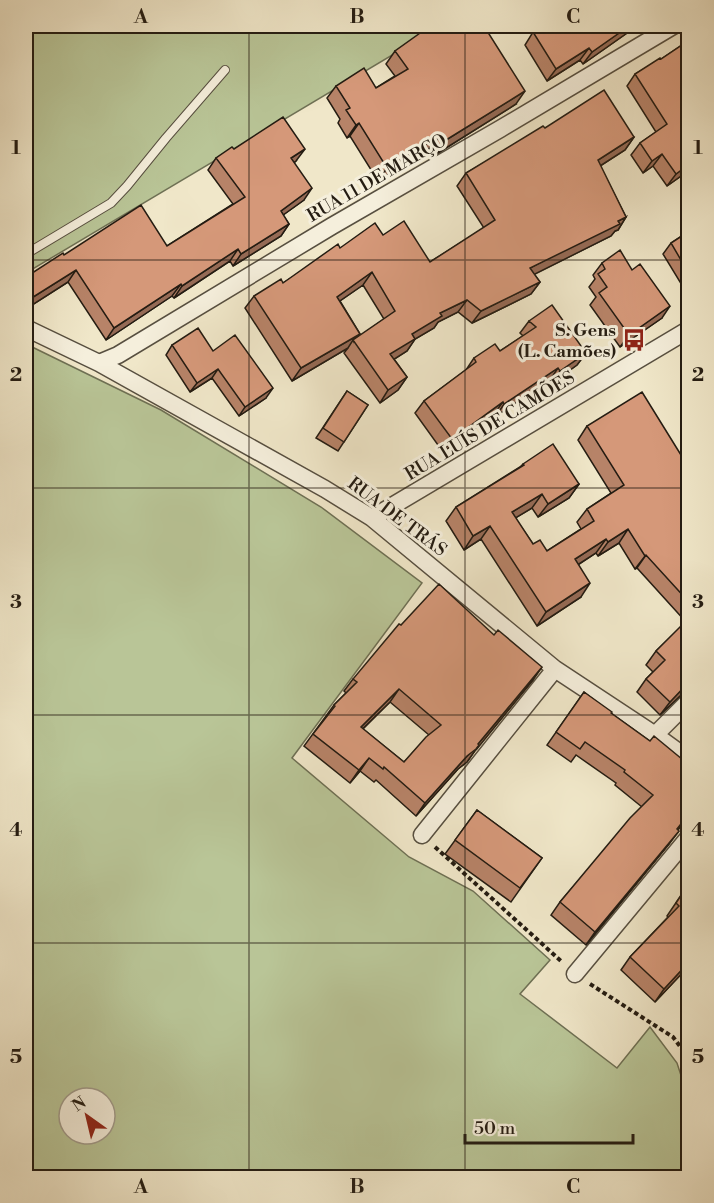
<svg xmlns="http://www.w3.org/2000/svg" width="714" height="1203" viewBox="0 0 714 1203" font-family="'Libre Bodoni',serif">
	<rect width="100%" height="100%" fill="#f0e7c9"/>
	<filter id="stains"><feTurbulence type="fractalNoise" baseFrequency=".00333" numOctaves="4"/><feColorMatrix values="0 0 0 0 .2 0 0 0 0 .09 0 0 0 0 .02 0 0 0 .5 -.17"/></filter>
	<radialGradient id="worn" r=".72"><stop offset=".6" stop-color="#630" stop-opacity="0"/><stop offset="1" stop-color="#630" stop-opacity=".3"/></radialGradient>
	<path fill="#b9c597" stroke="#6e7054" stroke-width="1.5" fill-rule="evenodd" d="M26,26H441L26,273Z
		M26,344L161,410L321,507L422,583L292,758L409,857L473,891L550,960L520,994L617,1068L650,1027L677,1063L688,1097V1177H26ZM69,1098H105V1134H69Z"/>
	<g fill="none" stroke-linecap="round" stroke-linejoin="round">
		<g stroke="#574f40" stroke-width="10">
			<path id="service" d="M26,254L111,203L127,186L166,138L225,70"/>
		</g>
		<g stroke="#574f40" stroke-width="19">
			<path id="minor" d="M26,328L99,363L325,489L372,518L555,669L655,735L688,759
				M99,363L118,355L332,226L500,129L673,26
				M372,518L688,330
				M655,735L688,702
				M422,835L555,669
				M575,974L688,838"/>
		</g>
		<path stroke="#241c12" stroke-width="4" stroke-dasharray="4.5 3" stroke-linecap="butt" d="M435,847L561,961
			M590,984L673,1037L688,1057"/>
		<use href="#service" stroke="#f5efdc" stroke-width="8"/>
		<use href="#minor" stroke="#f5efdc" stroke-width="16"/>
	</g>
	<path fill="#b78368" stroke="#241c12" stroke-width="1.5" fill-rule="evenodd" d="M544,26H637L583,64L580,60L547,81L525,45L533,32Z
		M640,26H652L644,31Z
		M688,41V171L667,186L653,166L643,173L631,155L640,143L656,132L627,86L635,74L661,59Z
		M395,51L516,104L438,153L433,146L378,181L350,136L347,138L338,123L340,119L327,98L336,86L376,88L395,76L386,64Z
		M545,128L634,137L625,150L600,166L626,217L618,230L615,231L611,236L534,274L540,282L531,294L472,323L458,312L438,322L434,328L415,339L407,351L394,359L407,377L398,390L380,403L344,353L348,348L292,381L245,308L254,296L283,283L340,248L383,235L430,262L484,228L457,186L466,173ZM363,285L384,319L357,338L360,334L340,301Z
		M216,158L296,161L294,163L304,200L283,215L289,224L281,236L233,266L230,261L174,298L172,296L106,340L68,282L26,309V277L64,255L167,246L233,204L208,170Z
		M688,232V295L663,254L671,243Z
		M602,263L662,318L620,347L590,305L596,297L589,287L595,279L593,275Z
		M529,321L586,353L577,365L552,383L550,380L496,416L494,414L443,452L415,413L424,401L466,370L474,358L500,351L523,336L520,333Z
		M172,345L213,351L266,398L239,416L212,378L190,392L166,355Z
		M347,391L368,405L338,451L316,438Z
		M587,426L681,455L688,449V691L681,695L660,715L637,692L646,679L653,672L646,665L656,651L686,622L637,568L635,569L619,543L598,556L596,553L578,565L581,597L537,626L481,539L464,550L446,521L456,507L520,467L523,464L579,484L569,498L538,517L532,508L515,518L533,544L547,551L581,529L577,522L587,509L611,493L578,440Z
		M353,679L533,680L479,745L467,762L458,769L416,816L376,780L374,782L360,771L350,783L304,746L334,705L346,693L344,691ZM390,702L429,735L404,762L363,729Z
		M584,692L611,713L650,741L688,764V817L678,830L669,844L586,945L551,915L560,902L642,807L615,785L616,783L576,755L571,762L547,745Z
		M477,810L542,858L511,902L445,854Z
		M688,885V967L655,1002L621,970L630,957L668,917L667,916Z"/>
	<path fill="#956a55" stroke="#241c12" stroke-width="1.5" d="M629,26H637L583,64L592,52Z
		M648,26H652L644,31Z
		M589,48L580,60L547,81L556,69Z
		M525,91L516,104L438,153L446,140Z
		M359,123L350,136L347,138L356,125Z
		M442,134L433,146L378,181L387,168Z
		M634,137L625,150L589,173L598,160Z
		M305,149L296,161L283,170L291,158Z
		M662,154L653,166L643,173L652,161Z
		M688,165V171L667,186L676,174Z
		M312,188L304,200L272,223L281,211Z
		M626,217L618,230L615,231L611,236L521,281L530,268Z
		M289,224L281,236L233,266L241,254Z
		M238,249L230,261L174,298L182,286Z
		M76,270L68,282L26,309V306L30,299Z
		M372,272L363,285L328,309L337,297Z
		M540,282L531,294L472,323L481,311Z
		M181,284L172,296L106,340L114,328Z
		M467,300L458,312L438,322L434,328L415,339L407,351L382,367L390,354L412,334L440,313Z
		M670,306L662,318L620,347L629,335Z
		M360,334L354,342L353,340L348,348L292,381L301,368Z
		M586,353L577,365L552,383L560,371Z
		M558,368L550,380L496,416L504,404Z
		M218,369L212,378L190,392L197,383Z
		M407,377L398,390L380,403L388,390Z
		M273,388L266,398L239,416L245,407Z
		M503,402L494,414L443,452L452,439Z
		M579,484L569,498L538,517L548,504Z
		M542,494L532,508L502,526L512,512Z
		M490,526L481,539L464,550L473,536Z
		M628,529L619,543L598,556L608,542Z
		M606,539L596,553L565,573L575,559Z
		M646,555L637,568L635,569L645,556Z
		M590,583L581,597L537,626L546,612Z
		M542,667L533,680L476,750L479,745L467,762L458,769L416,816L425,803L478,744Z
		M688,683V691L681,695L660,715L670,702Z
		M399,689L390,702L352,739L361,727Z
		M369,758L360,771L350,783L359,770Z
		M688,815V817L668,842L677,829Z
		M679,831L669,844L586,945L595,932Z
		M688,963V967L655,1002L664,989Z"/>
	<path fill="#d59879" stroke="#241c12" stroke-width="1.5" fill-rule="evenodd" d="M430,26H484L525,91L446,140L442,134L387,168L359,123L356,125L346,110L350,108L336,86L364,68L376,88L408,69L395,51Z
		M544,26H629L592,52L589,48L556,69L533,32Z
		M688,41V165L676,174L662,154L652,161L640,143L667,124L635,74L660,58L661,59Z
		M604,90L634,137L598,160L626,217L618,221L620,224L530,268L540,282L481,311L467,300L440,313L442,316L412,334L415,339L390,354L407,377L388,390L353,340L395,311L372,272L337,297L360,334L301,368L254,296L281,279L283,283L338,244L340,248L375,223L383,235L404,221L430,262L495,220L466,173L543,126L545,128Z
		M283,117L305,149L291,158L312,188L281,211L289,224L241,254L238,249L182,286L181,284L114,328L76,270L30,299L26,291V277L63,253L64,255L141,205L167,246L245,197L216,158L232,147L234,149Z
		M688,232V272L671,243Z
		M620,250L632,270L640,264L670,306L629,335L599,293L607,287L598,274L605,269L602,263Z
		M552,305L586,353L560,371L558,368L504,404L503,402L452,439L424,401L476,362L474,358L495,344L500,351L536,327L529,321Z
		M198,328L213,351L235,335L273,388L245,407L218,369L197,383L172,345Z
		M347,391L368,405L344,442L323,428Z
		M642,392L681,455L688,449V601L646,555L645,556L628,529L608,542L606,539L575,559L590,583L546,612L490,526L473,536L456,507L524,465L523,464L553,444L579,484L548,504L542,494L512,512L533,544L540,540L547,551L594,521L587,509L624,485L587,426Z
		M439,584L494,635L498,630L542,667L478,744L479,745L476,749L467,756L425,803L384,767L383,769L369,758L359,770L313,734L335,706L334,705L357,682L353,679L399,624L401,625ZM399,689L441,725L426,737L404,762L361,727Z
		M688,619V683L670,702L646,679L665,660L656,651Z
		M584,692L612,712L611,713L650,741L654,736L688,764V815L677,829L679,831L595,932L560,902L630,818L653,795L624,772L625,770L585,742L580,749L556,732Z
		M477,810L542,858L520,888L455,840Z
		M688,885V963L664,989L630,957L679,906L676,903Z"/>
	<path fill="none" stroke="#241c12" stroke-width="1.5" stroke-opacity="0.55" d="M249,26V1178M465,26V1178M26,260H688M26,488H688M26,715H688M26,943H688"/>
	<defs>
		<g id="bus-bare" transform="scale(1.8)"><path d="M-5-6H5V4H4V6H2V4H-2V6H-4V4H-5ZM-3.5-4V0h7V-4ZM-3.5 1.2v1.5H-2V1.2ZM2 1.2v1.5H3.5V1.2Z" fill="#8f2418" stroke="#f5efdc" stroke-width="2.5" paint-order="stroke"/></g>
	</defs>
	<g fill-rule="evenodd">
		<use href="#bus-bare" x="634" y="340"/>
	</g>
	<g text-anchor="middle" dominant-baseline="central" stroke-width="6" stroke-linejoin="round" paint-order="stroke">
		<g font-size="18" fill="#241c12" stroke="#f5efdc">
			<text transform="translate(377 178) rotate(-30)">RUA 11 DE MARÇO</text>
			<text transform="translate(490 426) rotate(-31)">RUA LUÍS DE CAMÕES</text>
			<text transform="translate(397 517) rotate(37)">RUA DE TRÁS</text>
		</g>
		<g font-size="18" font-weight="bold" fill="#241c12" stroke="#f5efdc" text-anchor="end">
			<text x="616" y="330">S. Gens<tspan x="616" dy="21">(L. Camões)</tspan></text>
		</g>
	</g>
	<rect width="714" height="1203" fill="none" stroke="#f0e7c9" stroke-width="66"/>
	<g transform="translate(87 1116) rotate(326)"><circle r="28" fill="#f5efdc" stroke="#a19b8b" stroke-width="1.5"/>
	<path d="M0-4.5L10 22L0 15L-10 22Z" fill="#8f2418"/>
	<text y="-9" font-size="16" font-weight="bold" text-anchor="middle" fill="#241c12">N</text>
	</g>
	<path d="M465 1134v9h168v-9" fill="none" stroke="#241c12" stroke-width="3"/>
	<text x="474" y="1134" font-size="18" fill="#241c12" stroke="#f5efdc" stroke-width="4.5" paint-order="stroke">50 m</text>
	<rect x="33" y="33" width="648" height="1137" fill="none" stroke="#241c12" stroke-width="2"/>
	<g font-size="20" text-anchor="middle" font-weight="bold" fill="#241c12">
		<text x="141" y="23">A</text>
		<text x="357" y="23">B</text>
		<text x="573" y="23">C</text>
		<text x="16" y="154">1</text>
		<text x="698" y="154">1</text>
		<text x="16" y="381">2</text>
		<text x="698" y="381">2</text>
		<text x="16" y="608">3</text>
		<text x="698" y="608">3</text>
		<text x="16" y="836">4</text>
		<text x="698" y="836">4</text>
		<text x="16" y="1063">5</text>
		<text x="698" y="1063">5</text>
		<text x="141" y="1193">A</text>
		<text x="357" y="1193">B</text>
		<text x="573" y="1193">C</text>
	</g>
	<rect width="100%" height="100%" filter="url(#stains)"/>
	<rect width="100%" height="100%" fill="url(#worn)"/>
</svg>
